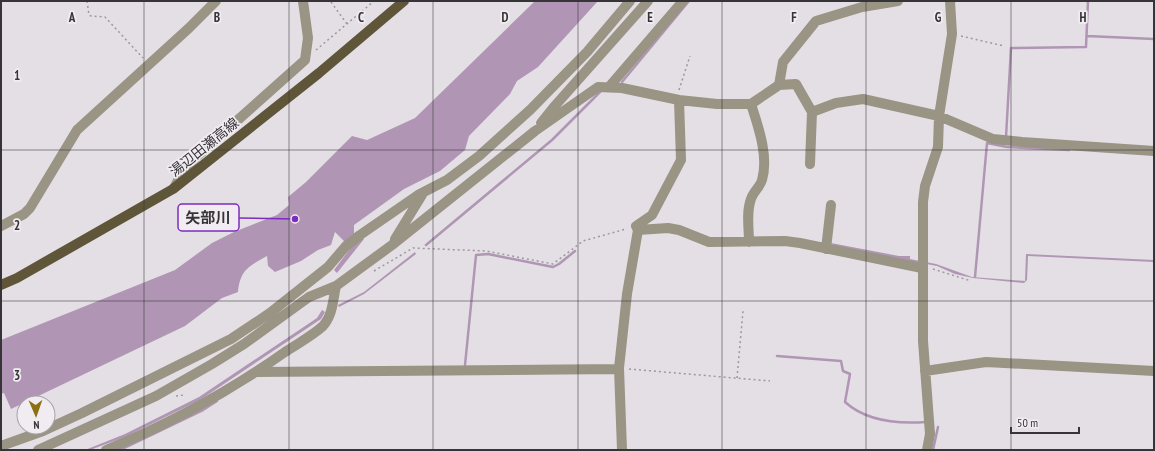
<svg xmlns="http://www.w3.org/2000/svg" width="1155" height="451" viewBox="0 0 1155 451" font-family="'PT Sans Narrow','Noto Sans JP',sans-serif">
	<rect width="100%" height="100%" fill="#e4dfe5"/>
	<path fill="#b096b4" d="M535,1H598L538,67L517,81L510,94L469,136L465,150L440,171L404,189L354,225V233L364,239L337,273L334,270L349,250L344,241L335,232L331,245L318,250L301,261L275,272L268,266L267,256C249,266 240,270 238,292L222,298L185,326L11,409L4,393L1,394V340L175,270L212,243L234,232L277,215L289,205L288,197L306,182L352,136L367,140L415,118Z
		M831,243L899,256H910V259L936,264L972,277L1025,281L1026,254L1154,260V262L1028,256L1027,280L1024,283L973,278L955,274L937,266L831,246Z
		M415,252L416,254L364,294L339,307L338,305L364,292Z
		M322,310L325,312L321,319L200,400L125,437L90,450H85L125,434L199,397L317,318Z"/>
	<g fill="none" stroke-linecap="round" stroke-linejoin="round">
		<path stroke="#b096b4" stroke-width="2.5" d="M1087,36L1154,39
			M622,82L689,1
			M1006,137L1011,48L1086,47L1088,1
			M426,245L552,140L600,92
			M975,277L987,143L1007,147L1069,150
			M777,356L841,361L843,371L850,374L845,402C866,421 899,424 926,422
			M465,365L476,255L488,254L553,267L559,264L575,251
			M120,450L203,410L217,401
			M933,450L938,427"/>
		<path stroke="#9c989c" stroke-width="1.5" stroke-dasharray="2 3" stroke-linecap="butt" d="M87,1L89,15L91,16L105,17L143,58
			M331,2L347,24
			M961,36L1004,46
			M316,50L374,1
			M679,90L690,56
			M933,269L971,281
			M374,271L413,248L486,251L553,264L583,241L626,229
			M629,369L770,381
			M737,378L743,311
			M176,396L184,395"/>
		<path stroke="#999484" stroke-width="10" d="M779,85L783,62L816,21L862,7L898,1
			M609,87L683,1
			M541,123L553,108L648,1
			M810,164L812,112
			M174,188L182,173L194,159L305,60L308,38L303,1
			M1,226L24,214L30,208L77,130L189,28L216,1
			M638,230L668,228L679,230L709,242L785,241L800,243L922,268
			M395,239L422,195
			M749,242C749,229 746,212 751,199C753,192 760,187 762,180C769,156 758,126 751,104
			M826,249L831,205
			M925,371L986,362L1154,371
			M256,372L619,369
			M1,446L43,431L82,413L231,339L270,313L328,267L346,246L360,235L418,195L447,180L479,156L530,110L587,52L630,1
			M38,450L156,396L212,364L244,344L309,297L336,286L392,245L535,131L598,87L622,88L679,100L717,104H751L779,85L796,84L812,112L836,103L863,99L939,116L993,139L1022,142L1154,151
			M106,450C169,424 230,391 285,352C297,344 312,336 323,326C333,315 333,299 336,286
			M622,450L619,368L627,294L638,230L636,226L652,215L681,160L679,100
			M927,450L930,434L923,341V202L925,186L938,147L939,116L952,34L950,1"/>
		<path stroke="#5f5539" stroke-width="10" d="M1,285L17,278L173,189L319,73L404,1"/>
	</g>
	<path fill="none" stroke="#363436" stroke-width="1" stroke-opacity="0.55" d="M144,1V450M289,1V450M433,1V450M578,1V450M722,1V450M866,1V450M1011,1V450M1,150H1154M1,301H1154"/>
	<g text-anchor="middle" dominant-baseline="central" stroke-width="3.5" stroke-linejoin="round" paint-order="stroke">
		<g font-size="14" fill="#363436" stroke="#f1ecf2">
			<text transform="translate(204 147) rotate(-39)">湯辺田瀬高線</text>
		</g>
	</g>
	<g font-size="13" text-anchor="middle" font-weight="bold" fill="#363436" stroke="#f1ecf2" stroke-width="3.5" stroke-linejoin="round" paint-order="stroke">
		<text x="72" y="22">A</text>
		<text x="217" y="22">B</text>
		<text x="361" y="22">C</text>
		<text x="505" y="22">D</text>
		<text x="650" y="22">E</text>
		<text x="794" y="22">F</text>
		<text x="938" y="22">G</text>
		<text x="1083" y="22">H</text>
		<text x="17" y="80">1</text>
		<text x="17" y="230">2</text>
		<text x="17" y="380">3</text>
	</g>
	<path fill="none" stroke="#7b2cbf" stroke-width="1.5" d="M295 219L239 218"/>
	<circle fill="#7b2cbf" stroke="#f1ecf2" stroke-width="1.5" cx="295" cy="219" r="4"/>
	<rect fill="#f1ecf2" stroke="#7b2cbf" stroke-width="1.5" x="178" y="204" width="61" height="27" rx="4"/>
	<g font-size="15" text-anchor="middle" font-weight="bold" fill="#363436">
		<text x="208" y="223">矢部川</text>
	</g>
	<rect width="1155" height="451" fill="none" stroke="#363436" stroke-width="4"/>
	<g transform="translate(36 415) rotate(178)"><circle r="19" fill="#f1ecf2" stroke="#a6a2a7"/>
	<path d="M0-3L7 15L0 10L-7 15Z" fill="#8b7113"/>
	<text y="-6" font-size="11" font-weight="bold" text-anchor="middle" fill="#363436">N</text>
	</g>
	<path d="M1011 427v6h68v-6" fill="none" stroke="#363436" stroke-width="2"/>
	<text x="1017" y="427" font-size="12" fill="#363436" stroke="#f1ecf2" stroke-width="3" paint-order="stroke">50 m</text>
</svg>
